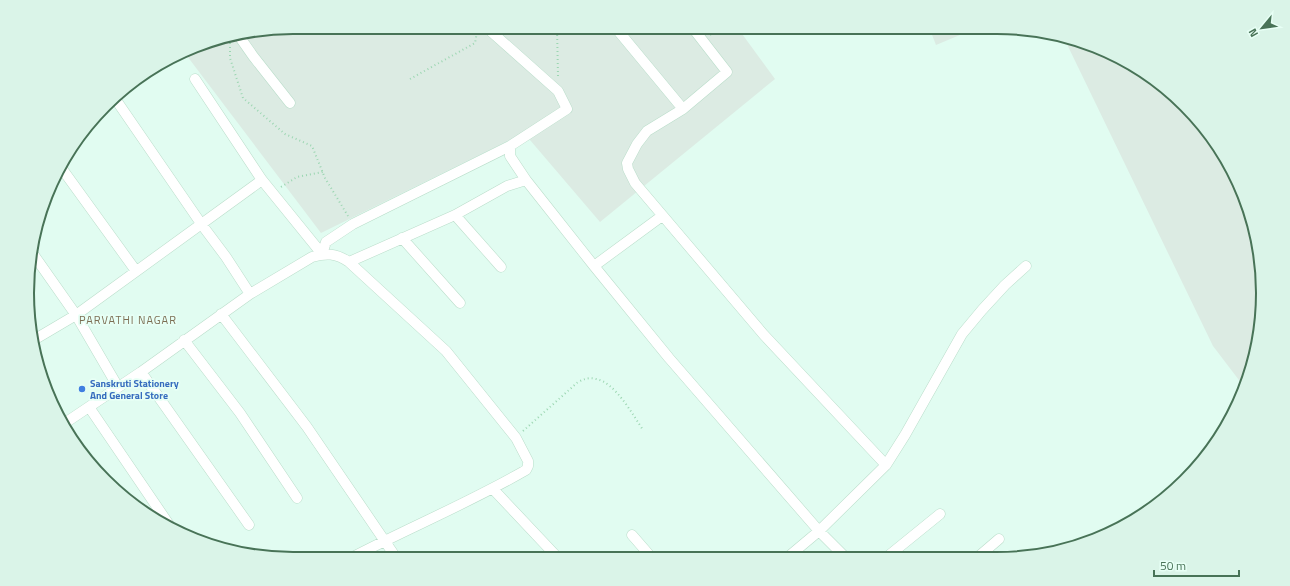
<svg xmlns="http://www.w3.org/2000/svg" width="1290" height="586" viewBox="0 0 1290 586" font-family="'Titillium Web',sans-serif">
	<rect width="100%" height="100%" fill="#e1fcf1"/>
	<path fill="#dcebe3" d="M293,27H737L775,79L600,222L524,133L321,233L184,52L207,41Z
		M929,27H979L936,45Z
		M1063,36L1099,47L1145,72L1185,105L1218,145L1243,191L1258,241L1263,293L1258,345L1245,388L1213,346Z"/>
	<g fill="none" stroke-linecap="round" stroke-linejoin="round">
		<g stroke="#baddca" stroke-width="11">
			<path id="minor" d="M486,27L558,91L567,109L510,146V156L526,180
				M615,27L683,109L647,131L637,144L627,163L628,169L635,183L764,335L886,465
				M239,36L253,56L290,103
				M195,79L262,180L322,254
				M114,97L202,225L226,257L250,294
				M683,109L727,72L692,27
				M60,166L136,271
				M455,215L501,267
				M402,238L460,303
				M31,251L76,315L118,387
				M322,254L326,242L353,224L510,146
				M349,262L446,351L516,438L528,461V466L526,470C469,503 408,528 349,559
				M594,266L662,216
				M221,314L307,427L397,559
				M184,340L240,413L297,498
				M32,341L76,315L262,180
				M141,372L249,525
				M89,407L170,526
				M62,425L141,372L250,294L312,257C326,253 336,253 349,262L455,215L507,186L526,180L594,266L669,358L819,531L845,557
				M493,489L558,558
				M632,535L652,558
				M788,557L819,531L886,465L905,435L962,334L982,310L1005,285L1026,266
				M887,557L940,514
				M978,557L999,539"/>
		</g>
		<path stroke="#9cd6b2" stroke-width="2" stroke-dasharray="1 3" stroke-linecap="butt" d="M557,27L558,76
			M710,35L721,27
			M230,43V58L243,98L285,134L312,146L325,178L348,216
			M410,79L475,43L477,32
			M281,187L297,177L323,172
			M523,431L578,382C584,379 589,377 596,379C615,382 633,415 643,430"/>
		<use href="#minor" stroke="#fff" stroke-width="10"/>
	</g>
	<circle fill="#3f7fe0" stroke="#e7fff5" stroke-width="1.5" cx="82" cy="389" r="4"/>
	<g text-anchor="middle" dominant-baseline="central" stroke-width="3.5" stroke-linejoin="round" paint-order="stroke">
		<g font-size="10" font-weight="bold" fill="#366cbe" stroke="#e7fff5" text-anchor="start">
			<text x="90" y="383">Sanskruti Stationery<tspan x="90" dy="12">And General Store</tspan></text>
		</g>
		<g font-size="11" letter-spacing="1" fill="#7c6e53" stroke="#e7fff5">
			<text x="128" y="320">PARVATHI NAGAR</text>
		</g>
	</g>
	<path d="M0 0H1290V586H0ZM293 34H997A259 259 0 0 1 1256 293V293A259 259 0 0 1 997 552H293A259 259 0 0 1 34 293V293A259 259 0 0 1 293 34Z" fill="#daf4e8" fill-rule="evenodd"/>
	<path fill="none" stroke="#487357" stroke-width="2" d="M293 34H997A259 259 0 0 1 1256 293V293A259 259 0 0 1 997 552H293A259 259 0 0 1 34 293V293A259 259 0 0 1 293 34Z"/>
	<g transform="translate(1262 28) rotate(241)" stroke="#e7fff5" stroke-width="3" paint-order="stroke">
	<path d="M0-3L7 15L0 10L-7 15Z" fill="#487357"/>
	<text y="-6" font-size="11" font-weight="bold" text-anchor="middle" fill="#487357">N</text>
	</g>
	<path d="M1154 570v6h85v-6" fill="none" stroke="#487357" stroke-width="2"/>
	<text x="1160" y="570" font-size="12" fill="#487357" stroke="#e7fff5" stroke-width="3" paint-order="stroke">50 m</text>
</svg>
